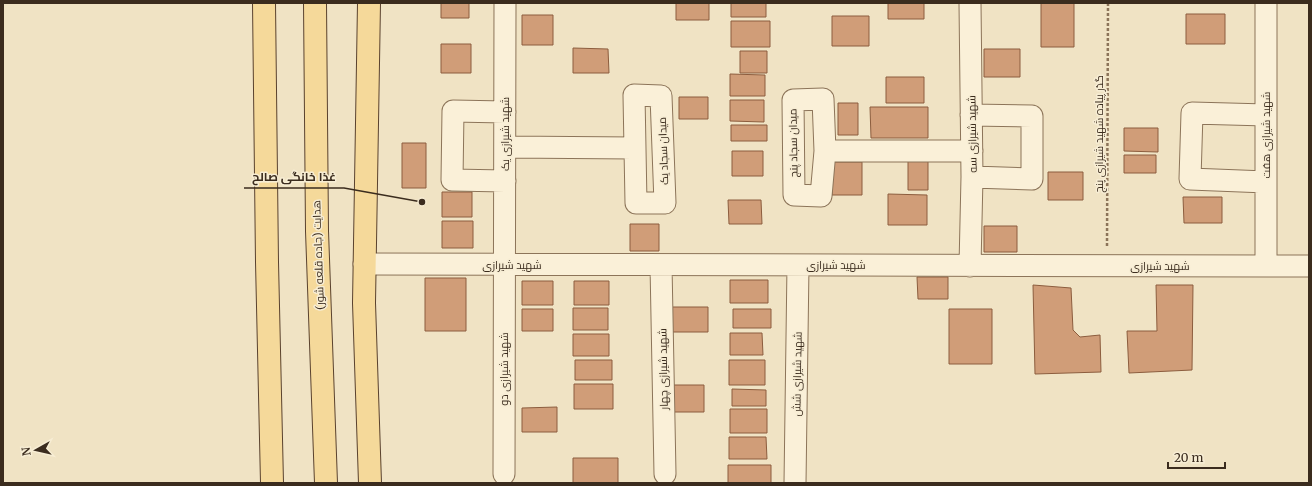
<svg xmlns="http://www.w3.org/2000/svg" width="1312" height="486" viewBox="0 0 1312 486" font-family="Merriweather,Cairo,serif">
	<rect width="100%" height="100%" fill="#f0e3c4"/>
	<path fill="#d09d78" stroke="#8c5d3e" d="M441,3H469V18H441Z
		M676,3H709V20H676Z
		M731,3H766V17H731Z
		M888,3H924V19H888Z
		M1041,3H1074V47H1041Z
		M1186,14H1225V44H1186Z
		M522,15H553V45H522Z
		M832,16H869V46H832Z
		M731,21H770V47H731Z
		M441,44H471V73H441Z
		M573,48L608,49L609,73H573Z
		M984,49H1020V77H984Z
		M740,51H767V73H740Z
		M730,74L765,75V96H730Z
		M886,77H924V103H886Z
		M679,97H708V119H679Z
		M730,100H764V122L730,121Z
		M838,103H858V135H838Z
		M870,107H928V138H871Z
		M731,125H767V141H731Z
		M1124,128H1158V152L1124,151Z
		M402,143H426V188H402Z
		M732,151H763V176H732Z
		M1124,155H1156V173H1124Z
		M908,160H928V190H908Z
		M832,162H862V195H832Z
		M1048,172H1083V200H1048Z
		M442,192H472V217H442Z
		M888,194L927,195V225H888Z
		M1183,197H1222V223H1184Z
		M728,200H761L762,224H729Z
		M442,221H473V248H442Z
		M630,224H659V251H630Z
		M984,226H1017V252H984Z
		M917,277H948V299H918Z
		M425,278H466V331H425Z
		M730,280H768V303H730Z
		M522,281H553V305H522Z
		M574,281H609V305H574Z
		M1033,285L1071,288L1073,330L1080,337L1100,335L1101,372L1035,374Z
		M1156,285H1193L1192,370L1129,373L1127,331H1157Z
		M669,307H708V332H670Z
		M573,308H608V330H573Z
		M522,309H553V331H522Z
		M733,309H771V328H733Z
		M949,309H992V364H949Z
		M730,333H762L763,355H730Z
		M573,334H609V356H573Z
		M575,360H612V380H575Z
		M729,360H765V385H729Z
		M574,384H613V409H574Z
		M667,385H704V412H667Z
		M732,389L766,390V406H732Z
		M557,407V432H522V408Z
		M730,409H767V433H730Z
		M729,437H766L767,459H729Z
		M573,458H618V483H573Z
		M728,465H771V483H728Z"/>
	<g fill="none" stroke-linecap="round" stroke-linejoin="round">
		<g stroke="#8c7459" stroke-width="23">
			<path id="minor" d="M1266,3V266
				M634,95L661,96L665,203H636Z
				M823,99L825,151L821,196L794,195L793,100Z
				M971,115L1032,116V179L972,177
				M505,147L634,148
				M825,151H972
				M505,181L452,180L453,111L505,112
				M1266,182L1190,179L1192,113L1266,115
				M364,264L1309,266
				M661,265L665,474
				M970,266L972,177L970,3
				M504,474L505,3
				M795,483L798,265"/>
		</g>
		<g stroke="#5a422e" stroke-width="24">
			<path id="major" d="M264,3L267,262L272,483
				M315,3L317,231L326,483
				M369,3L364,303L370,483"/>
		</g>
		<path stroke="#8c7459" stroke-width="2.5" stroke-dasharray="3 2" stroke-linecap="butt" d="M1107,246L1108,3"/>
		<use href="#minor" stroke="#faf0d8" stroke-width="21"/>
		<use href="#major" stroke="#f5d99a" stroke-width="22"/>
	</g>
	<g text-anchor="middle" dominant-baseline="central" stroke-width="3" stroke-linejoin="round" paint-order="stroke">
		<g font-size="11" fill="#3b2c1e" stroke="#f7edd4">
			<text transform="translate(505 134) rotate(-90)">شهید شیرازی یک</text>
			<text transform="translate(972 134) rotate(-91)">شهید شیرازی سه</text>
			<text transform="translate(1099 134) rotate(-90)">گذر پیاده شهید شیرازی پنج</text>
			<text transform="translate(1266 135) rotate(-90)">شهید شیرازی هفت</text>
			<text transform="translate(793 143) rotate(-91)">میدان سجاد پنج</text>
			<text transform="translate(663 151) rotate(-92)">میدان سجاد یک</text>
			<text transform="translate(318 255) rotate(-92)">هدایت (جاده قلعه شور)</text>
			<text x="512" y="265">شهید شیرازی</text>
			<text x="836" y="265">شهید شیرازی</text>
			<text x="1160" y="266">شهید شیرازی</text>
			<text transform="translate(504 369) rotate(-90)">شهید شیرازی دو</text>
			<text transform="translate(663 369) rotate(-91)">شهید شیرازی چهار</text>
			<text transform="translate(797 374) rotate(-89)">شهید شیرازی شش</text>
		</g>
	</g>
	<path fill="none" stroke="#3b2c1e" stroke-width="1.5" d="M422 202L344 188H244"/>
	<circle fill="#3b2c1e" stroke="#f7edd4" stroke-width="1.5" cx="422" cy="202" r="4"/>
	<g font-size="12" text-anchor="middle" font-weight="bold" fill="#3b2c1e" stroke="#f7edd4" stroke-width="3" stroke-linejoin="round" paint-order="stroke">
		<text x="294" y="181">غذا خانگی صالح</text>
	</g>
	<rect width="1312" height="486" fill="none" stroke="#3b2c1e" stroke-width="8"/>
	<g transform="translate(36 450) rotate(262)" stroke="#f7edd4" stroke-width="3" paint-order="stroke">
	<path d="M0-3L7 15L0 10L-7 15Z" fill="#3b2c1e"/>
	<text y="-6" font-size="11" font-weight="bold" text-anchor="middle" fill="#3b2c1e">N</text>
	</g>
	<path d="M1168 462v6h57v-6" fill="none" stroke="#3b2c1e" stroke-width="2"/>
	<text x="1174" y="462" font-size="12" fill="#3b2c1e" stroke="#f7edd4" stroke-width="3" paint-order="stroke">20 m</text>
</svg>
